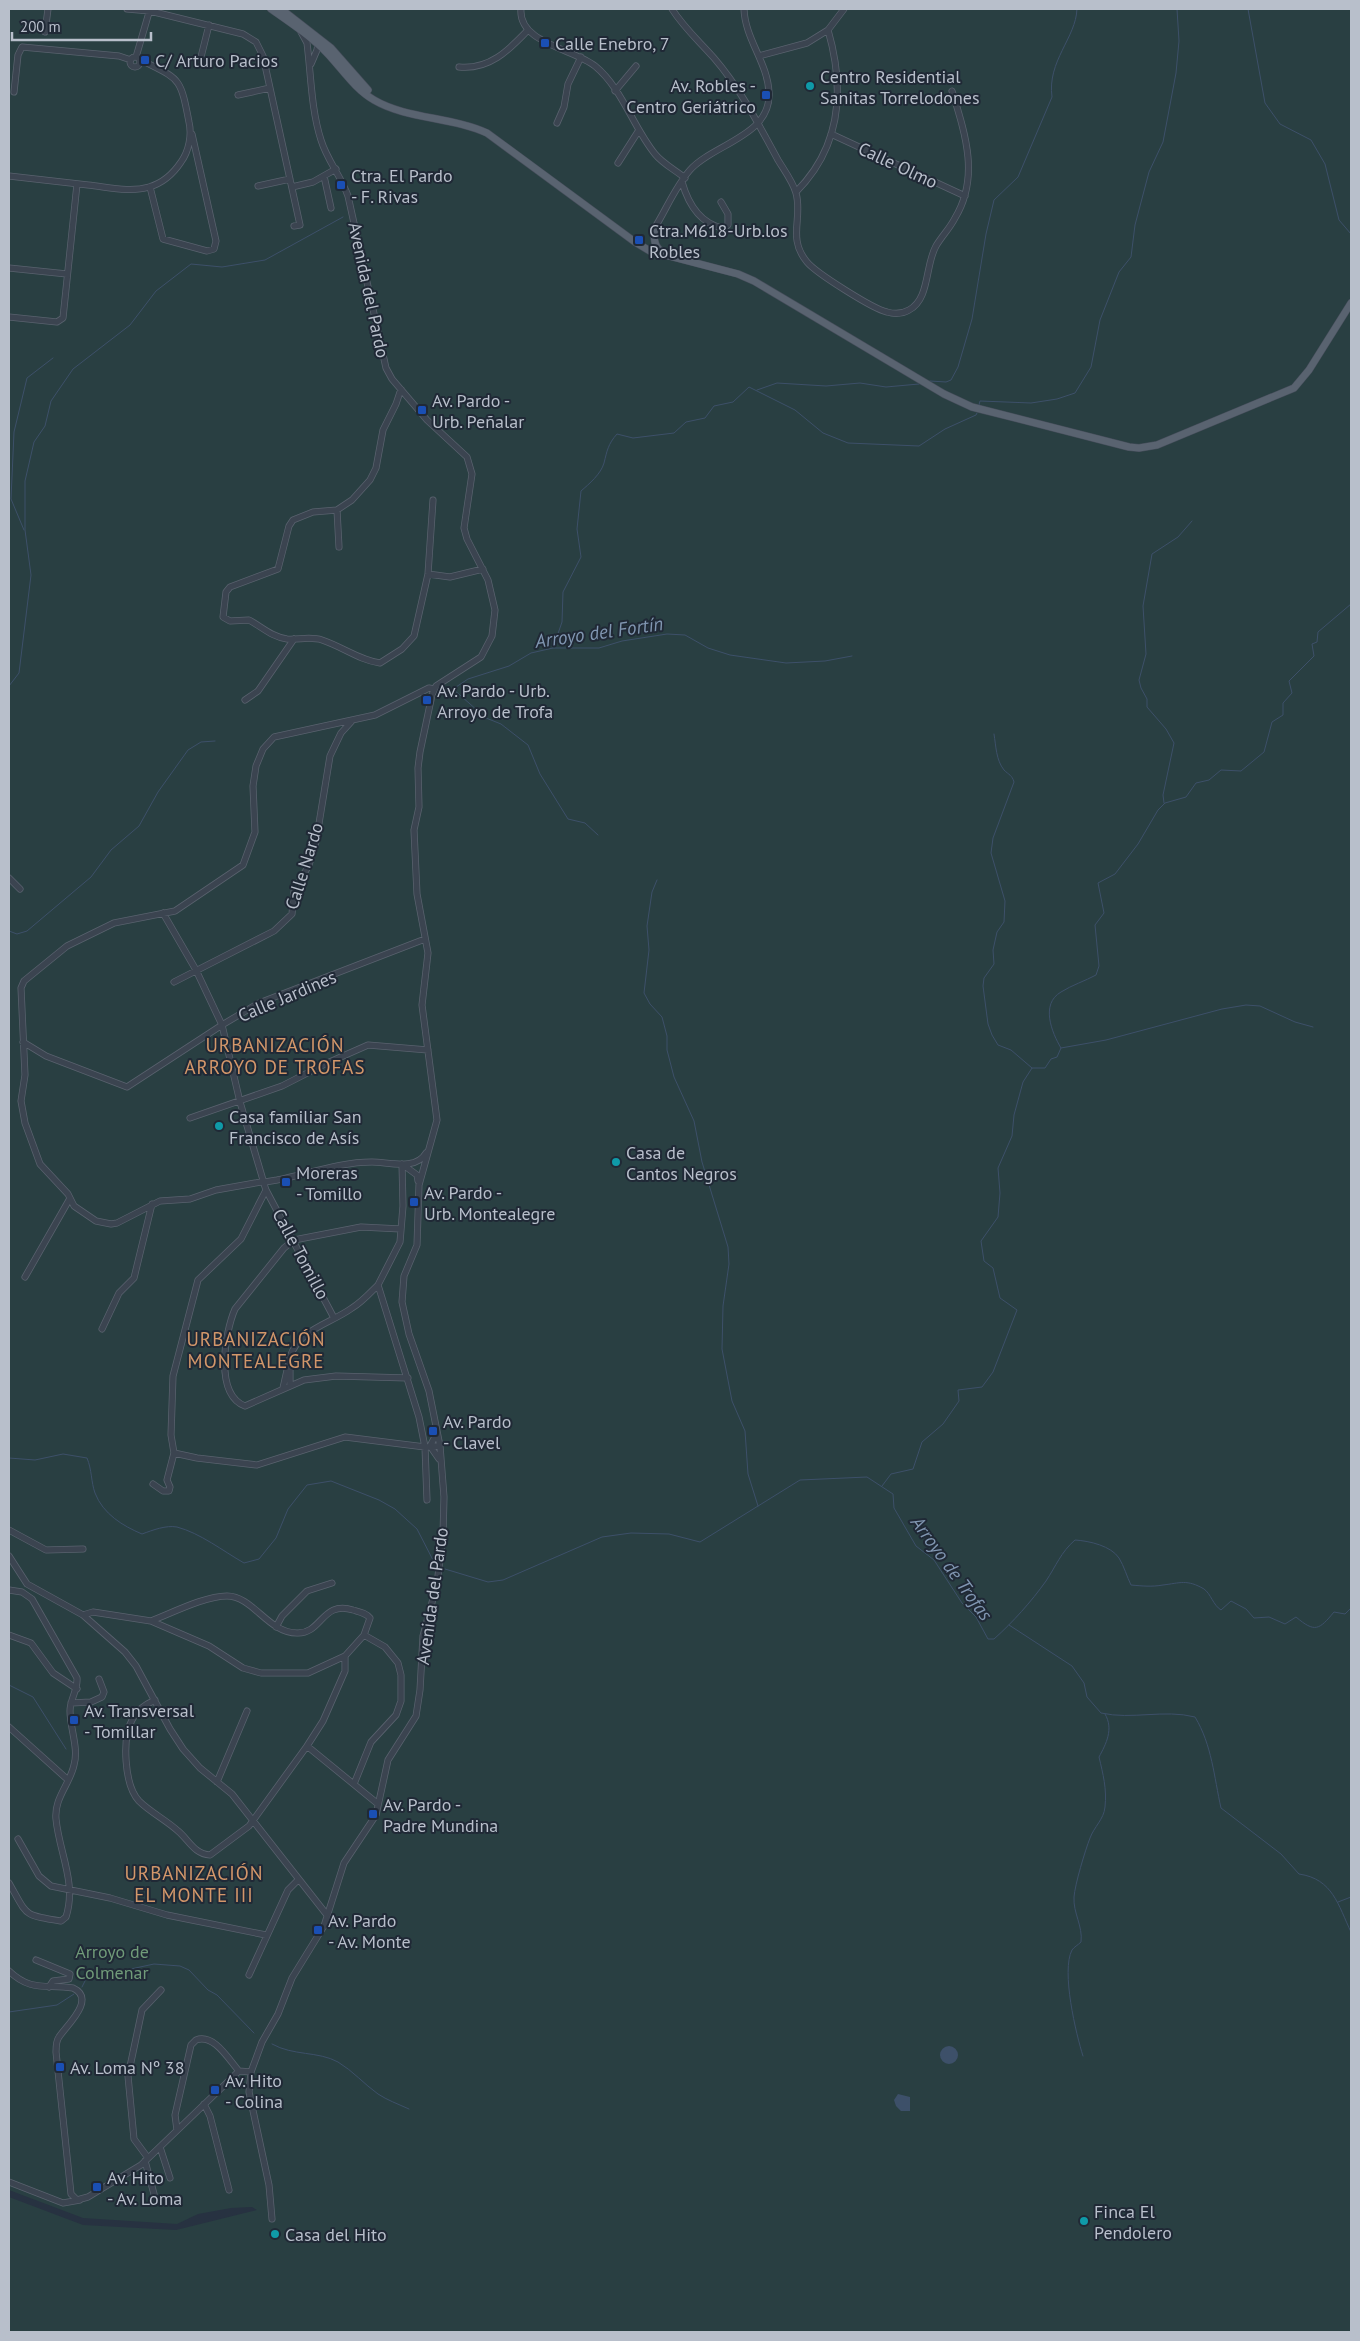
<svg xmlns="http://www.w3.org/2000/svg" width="1360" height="2341" viewBox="0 0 1360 2341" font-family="'PT Sans',sans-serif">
	<rect width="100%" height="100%" fill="#273241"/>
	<path fill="#293f42" d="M9,9H1351V2332H9V2197L83,2225L176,2230L257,2210L252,2207L231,2208L198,2214L177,2224L83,2218L9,2190Z"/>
	<path fill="#3d5069" d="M940 2055a9 9 0 1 1 18 0a9 9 0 1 1-18 0Z
		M898,2094L910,2097V2111H901L896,2106L894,2100Z"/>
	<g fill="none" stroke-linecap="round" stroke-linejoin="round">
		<path stroke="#3d5069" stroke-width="1" d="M1248,9L1265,103L1280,124L1311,140L1325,164L1339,220L1351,234
			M930,381L946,382L951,380L958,367L972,319L986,234L994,200L1018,177L1052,97C1047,61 1076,38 1077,9
			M757,390L777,383L826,386L860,383L886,387L919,384
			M979,405L980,401L1031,403L1057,399L1075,393L1091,367L1100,320L1119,272L1131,257L1135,225L1149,172L1163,142L1176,73L1179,41L1177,9
			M24,530L11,499L14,432L27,378L53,358
			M553,648L562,622L563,592L581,557L577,529L581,491C589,484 601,474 604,463C607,451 608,444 617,434L633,438L674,433L686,422L705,418L714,406L733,402L749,387L795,410L823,433L848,443L919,446L945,429L976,415L977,413
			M9,686L19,673L31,575L25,530V481L34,442L45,426L51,401L73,369L130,325L156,291L191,264L222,267L265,260L343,217
			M453,689L486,718L501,724L528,745L540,774L568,819L585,823L598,835
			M444,695L468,679L509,666L531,653L553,648H599L622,641L667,634L685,635L708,648L730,655L786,663L825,661L852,656
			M994,734C996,746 996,760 1004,770C1009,775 1012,775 1014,782L993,838L991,853L1005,901L1004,922L997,932L993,950L994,964L984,978L983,986L988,1024L992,1035L998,1045L1011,1050L1032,1068
			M1164,803L1163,795L1174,743L1166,729L1147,707V699L1141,688L1139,680L1146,654L1143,606L1152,554L1178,537L1192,521
			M657,880L652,892L647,926L649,950L644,993L650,1004L662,1017L667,1036V1050L674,1077L694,1121L702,1162L728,1247L729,1264L723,1306L722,1349L732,1401L745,1431L748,1474L758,1506
			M9,931L17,934L27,931L91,877L111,850L139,826L158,792L188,750L201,742L215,741
			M1061,1048L1106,1040L1222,1009L1246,1005L1260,1006L1295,1022L1313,1027
			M9,1458L35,1460L63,1454L87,1458C92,1470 91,1482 95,1493C103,1514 123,1526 142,1534C153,1530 166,1525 177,1527C200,1533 223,1551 244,1563L259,1559L276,1538L288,1509L307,1485L331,1481L379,1500L395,1509L417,1529L434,1562
			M882,1486L891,1474L913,1469L922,1442L943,1424L959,1401L958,1390L982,1387L993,1372L1017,1310L1000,1298L993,1268L984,1261L981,1241L998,1217L1000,1193L998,1168L1012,1136L1014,1115L1023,1082L1032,1068H1045L1051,1059L1057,1057L1061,1048C1052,1033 1040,1004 1061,992C1072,985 1085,981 1096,975L1099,966L1095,925L1104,913L1098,883L1115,874L1138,844L1158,810L1165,803L1186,797L1196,783L1209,780L1221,770L1241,771L1264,752L1272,722L1283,715V703L1292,693L1289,681L1314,656L1312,644L1317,642L1318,632L1351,604
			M445,1569L488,1582L503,1580L602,1537L631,1533L669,1534L700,1542L800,1480L867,1477L893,1494L894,1508L916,1546L934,1560L962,1603L976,1617L988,1639H994C1013,1622 1031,1602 1046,1581C1056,1566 1061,1552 1075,1540C1090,1541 1111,1546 1119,1558C1124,1566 1127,1577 1131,1585C1142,1586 1152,1587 1163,1585C1180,1583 1187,1579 1204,1589C1211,1594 1213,1605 1221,1610L1231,1601L1246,1609L1254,1618L1269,1617L1285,1624L1296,1617C1315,1633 1319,1630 1334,1612L1345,1614L1351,1608
			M1009,1625L1072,1666L1084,1683L1087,1697L1101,1713C1132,1720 1164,1709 1195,1717C1212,1745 1214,1777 1221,1808L1281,1854L1299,1874C1333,1879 1338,1905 1351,1932
			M9,1685L33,1697L66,1749
			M1338,1902L1351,1897
			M82,1987L86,1979L102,1971L117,1972L154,1964L180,1966L189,1970L208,1990L217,1995L254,2033
			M9,2012L57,2005L74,1994
			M272,2044C293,2056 318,2051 338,2062C353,2071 364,2084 378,2094C387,2100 398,2104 409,2109
			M1083,2056C1076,2034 1061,1971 1072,1950C1074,1947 1078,1945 1081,1942C1083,1926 1073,1913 1074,1897C1075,1884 1085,1851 1090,1838C1094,1827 1104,1819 1105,1807C1107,1789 1103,1774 1099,1757C1106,1744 1114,1729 1105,1714"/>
		<g stroke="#59626e" stroke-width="7">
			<path id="minor" d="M127,9L150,11L243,34L256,42L263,56L300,225L294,226
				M521,9C518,43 574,49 595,66C622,88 633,127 655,154C662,163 675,170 685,178
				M672,9C684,28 699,41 714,58C740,88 759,125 778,160C784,170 793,182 796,193C803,218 787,238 807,262C816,273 873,309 887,312C894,314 902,314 909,310C930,299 925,265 936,246C942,236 950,228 955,218C980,177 965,133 952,91
				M45,32L48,9
				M759,56L807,43L828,30L844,9
				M136,57L150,9
				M201,57L209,25
				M130 62a5 5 0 1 1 10 0a5 5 0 1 1-10 0Z
				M311,64L317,50L318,43
				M459,67C489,70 508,51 528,30
				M615,91L636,66
				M14,92L18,55L22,47L119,56L131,60
				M238,95L270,88
				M557,123L564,107L568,84L581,57
				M831,134L965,196
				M618,163L639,130
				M9,176C35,179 62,182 88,185C108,187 130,193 149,187C163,183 173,174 181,162C189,151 192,135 189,122C180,75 180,80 139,59
				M324,176L331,208
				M682,182C688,203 700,223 722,228L728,225V214L721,202
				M258,186L290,179
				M150,187L163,239L207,251L214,249L216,241L192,134
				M292,187L313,182L336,169
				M796,192C842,146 845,89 828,30
				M654,229C666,210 675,187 690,170C713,144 771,136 769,93C768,63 745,39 744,9
				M9,268L67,274
				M9,317L57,322L63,318L77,184
				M401,389L396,404L383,430L376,468L370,480L352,500L337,510L313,512L293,520L289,526L278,569L230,587L226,592L223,617L230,621L249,620C262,627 272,637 287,639C299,640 310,636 322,640C343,647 359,660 380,663L402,649L414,636L428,574L433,500
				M337,510L339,547
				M428,574L450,577L483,569
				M245,700L258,691L294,639
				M9,878L20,889
				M163,913L196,970L222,1025L240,1102L263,1180
				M174,982L274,931L292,914L294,891L309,865L316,842L330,756L341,733L352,721
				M23,1042L46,1056L127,1087L222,1025L259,1003L425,939
				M190,1118L282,1086L325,1064L368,1045L428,1050
				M426,1153C416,1171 388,1162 372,1162C340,1162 308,1174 277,1180L265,1182L263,1180L261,1182L216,1190L190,1199L160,1201L117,1223L111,1224L96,1221L74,1206L68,1194L40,1164L25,1123L21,1101L25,1075L21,988L24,981L67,946L114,923L175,911L243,865L255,832L253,786L256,766L263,749L274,737L375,715L429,688L434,689
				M402,1164L403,1206L400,1242L378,1285L419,1417L425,1447L427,1500
				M402,1164L417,1175L418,1181
				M264,1184L266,1190L241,1239L198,1280L173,1376L171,1435L174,1453L197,1458L257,1465L345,1437L425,1447L440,1446
				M266,1190L334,1318
				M401,1229L361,1227L294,1240L284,1248L235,1309C225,1332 214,1394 245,1406L304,1380L336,1376L408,1378
				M25,1277L69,1200
				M102,1329L119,1293L134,1278L152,1204
				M290,1357C299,1329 330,1324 352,1308C362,1302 370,1293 378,1285
				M283,1388L290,1357V1385
				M437,1433L430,1446L439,1459
				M153,1484L163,1491H169L170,1487L167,1480L174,1453
				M9,1530L46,1550L83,1549
				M9,1556L27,1584L83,1615L125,1652L136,1666L170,1729L183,1749L200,1768L232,1794L327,1915
				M9,1590L22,1592L32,1599L77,1678C78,1690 70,1699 70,1711C70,1728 79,1749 74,1765C70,1784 54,1798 56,1819C59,1852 77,1883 66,1917L61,1921C22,1915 28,1916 9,1883
				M83,1615L93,1612L151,1621L209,1646L243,1668L261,1673H308L345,1656
				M151,1621C172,1613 205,1596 227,1596C253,1596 268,1633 297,1633C322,1634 322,1600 353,1610C360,1612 366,1613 370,1618L364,1635L345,1656V1671L323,1721L307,1746L249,1826L210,1855C194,1854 189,1840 178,1831C166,1820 150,1812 139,1801C124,1785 122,1738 132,1720C136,1711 146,1704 155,1700
				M276,1627L282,1616L307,1591L332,1583
				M9,1635L31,1643L53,1673L77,1689
				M71,1703L91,1702L102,1697L104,1692L99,1679
				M9,1727L67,1779
				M307,1746L378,1804
				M217,1782L247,1711
				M354,1784L371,1742L396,1715L401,1701V1675L398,1663L385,1647L364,1635
				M18,1839L39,1876L51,1886L110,1898L167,1915L266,1935
				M36,1960L70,1974L69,1979L53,1981L49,1987
				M9,1971C31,1992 45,1984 73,1988C97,1999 66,2026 59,2037C56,2041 56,2047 56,2052L71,2194L77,2200L88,2197L141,2165L239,2071L251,2072
				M249,1975L288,1890L298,1880
				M204,2104L210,2116L229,2190
				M177,2130L175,2115L191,2045L196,2040C214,2033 229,2060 239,2071
				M160,2147L170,2178
				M148,2158L134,2139L128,2076L142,2010L161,1990
				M145,2161L154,2194
				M9,2182L63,2203L80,2200
				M272,2219L269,2185L249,2092L251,2072L262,2042L278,2014L292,1978L324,1926L344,1863L376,1815L388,1760L416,1716L420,1690L423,1636L437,1584L443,1535L444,1497L440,1446L429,1391L409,1334L402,1302L404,1276L417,1245L419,1185L437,1120L422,1005L428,953L417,894L414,830L419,807L418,768L420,752L432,695L436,686L481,657L492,636L495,610L488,580L467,539L464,528L472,474L467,457L427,420L392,379L386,368L348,196C341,176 327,160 321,140C311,109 311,74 307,43L301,32"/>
		</g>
		<g stroke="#454d5a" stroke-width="8">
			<path id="major" d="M271,9C291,23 312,37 328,54C343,70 355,89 374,100C406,119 453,117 487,133L635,242L650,251L738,274L754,281L944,394L972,407L1129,447L1139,448L1157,445L1294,388L1309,370L1351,303
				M281,9L331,48L368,90
				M654,229C654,240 654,249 665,253"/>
		</g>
		<use href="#minor" stroke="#3b4450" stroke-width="5.5"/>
		<use href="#major" stroke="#596370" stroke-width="7"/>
	</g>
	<g fill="#1a4fb4" stroke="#202936" stroke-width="2">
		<rect x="540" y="38" width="10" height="10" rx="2.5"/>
		<rect x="140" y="55" width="10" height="10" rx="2.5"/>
		<rect x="761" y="90" width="10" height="10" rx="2.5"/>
		<rect x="336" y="180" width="10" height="10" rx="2.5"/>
		<rect x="634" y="235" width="10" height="10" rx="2.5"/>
		<rect x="417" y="405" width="10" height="10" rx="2.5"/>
		<rect x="422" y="695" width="10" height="10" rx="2.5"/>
		<rect x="281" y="1177" width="10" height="10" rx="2.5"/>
		<rect x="409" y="1197" width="10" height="10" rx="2.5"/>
		<rect x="428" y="1426" width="10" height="10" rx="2.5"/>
		<rect x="69" y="1715" width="10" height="10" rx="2.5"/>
		<rect x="368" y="1809" width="10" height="10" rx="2.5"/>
		<rect x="313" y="1925" width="10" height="10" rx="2.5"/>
		<rect x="55" y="2062" width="10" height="10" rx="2.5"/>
		<rect x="210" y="2085" width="10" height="10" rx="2.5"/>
		<rect x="92" y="2182" width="10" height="10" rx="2.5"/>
	</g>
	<g fill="#0f9aa8" stroke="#202936" stroke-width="2">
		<circle cx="810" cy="86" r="5"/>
		<circle cx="219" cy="1126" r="5"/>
		<circle cx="616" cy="1162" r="5"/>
		<circle cx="1084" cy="2221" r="5"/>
		<circle cx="275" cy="2234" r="5"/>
	</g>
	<g text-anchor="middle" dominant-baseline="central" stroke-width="4" stroke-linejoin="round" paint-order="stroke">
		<g font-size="18" fill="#b8bfcb" stroke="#202936" text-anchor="start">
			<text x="555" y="43">Calle Enebro, 7</text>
			<text x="155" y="60">C/ Arturo Pacios</text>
			<text x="820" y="76">Centro Residential<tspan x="820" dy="21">Sanitas Torrelodones</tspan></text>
			<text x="756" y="85" text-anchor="end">Av. Robles -<tspan x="756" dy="21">Centro Geriátrico</tspan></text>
			<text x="351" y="175">Ctra. El Pardo<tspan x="351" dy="21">- F. Rivas</tspan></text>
			<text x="649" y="230">Ctra.M618-Urb.los<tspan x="649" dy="21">Robles</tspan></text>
			<text x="432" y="400">Av. Pardo -<tspan x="432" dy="21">Urb. Peñalar</tspan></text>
			<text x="437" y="690">Av. Pardo - Urb.<tspan x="437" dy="21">Arroyo de Trofa</tspan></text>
			<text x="229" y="1116">Casa familiar San<tspan x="229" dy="21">Francisco de Asís</tspan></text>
			<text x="626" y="1152">Casa de<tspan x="626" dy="21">Cantos Negros</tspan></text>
			<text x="296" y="1172">Moreras<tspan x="296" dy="21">- Tomillo</tspan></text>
			<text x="424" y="1192">Av. Pardo -<tspan x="424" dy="21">Urb. Montealegre</tspan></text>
			<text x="443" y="1421">Av. Pardo<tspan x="443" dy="21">- Clavel</tspan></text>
			<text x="84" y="1710">Av. Transversal<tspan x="84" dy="21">- Tomillar</tspan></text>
			<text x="383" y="1804">Av. Pardo -<tspan x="383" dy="21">Padre Mundina</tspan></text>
			<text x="328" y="1920">Av. Pardo<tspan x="328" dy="21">- Av. Monte</tspan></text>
			<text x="70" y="2067">Av. Loma Nº 38</text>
			<text x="225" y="2080">Av. Hito<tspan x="225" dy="21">- Colina</tspan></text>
			<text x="107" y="2177">Av. Hito<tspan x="107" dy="21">- Av. Loma</tspan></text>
			<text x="1094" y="2211">Finca El<tspan x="1094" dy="21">Pendolero</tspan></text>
			<text x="285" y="2234">Casa del Hito</text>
		</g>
		<g font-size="18" fill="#b8bfcb" stroke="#202936">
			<text transform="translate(898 165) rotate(25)">Calle Olmo</text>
			<text transform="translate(369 290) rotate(78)">Avenida del Pardo</text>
			<text transform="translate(304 866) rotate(-73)">Calle Nardo</text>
			<text transform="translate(287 996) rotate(-23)">Calle Jardines</text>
			<text transform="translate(301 1254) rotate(62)">Calle Tomillo</text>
			<text transform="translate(432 1596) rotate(-82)">Avenida del Pardo</text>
		</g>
		<g font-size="18" fill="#709b79" stroke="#202936">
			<text x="112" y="1951">Arroyo de<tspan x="112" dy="21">Colmenar</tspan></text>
		</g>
		<g font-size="19" font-style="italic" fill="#8096b1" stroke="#202936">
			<text transform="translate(599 632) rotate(-8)">Arroyo del Fortín</text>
			<text transform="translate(952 1568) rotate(54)">Arroyo de Trofas</text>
		</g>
		<g font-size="19" letter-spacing="1" fill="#d3976a" stroke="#202936">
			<text x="275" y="1045">URBANIZACIÓN<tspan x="275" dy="22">ARROYO DE TROFAS</tspan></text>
			<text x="256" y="1339">URBANIZACIÓN<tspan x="256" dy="22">MONTEALEGRE</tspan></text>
			<text x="194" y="1873">URBANIZACIÓN<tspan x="194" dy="22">EL MONTE III</tspan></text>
		</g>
	</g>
	<rect width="1360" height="2341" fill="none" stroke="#b8bfcb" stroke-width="20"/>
	<path d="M12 32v8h139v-8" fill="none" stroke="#b8bfcb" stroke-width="2.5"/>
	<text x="20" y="32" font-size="15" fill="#b8bfcb" stroke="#202936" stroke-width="4" paint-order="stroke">200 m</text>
</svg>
